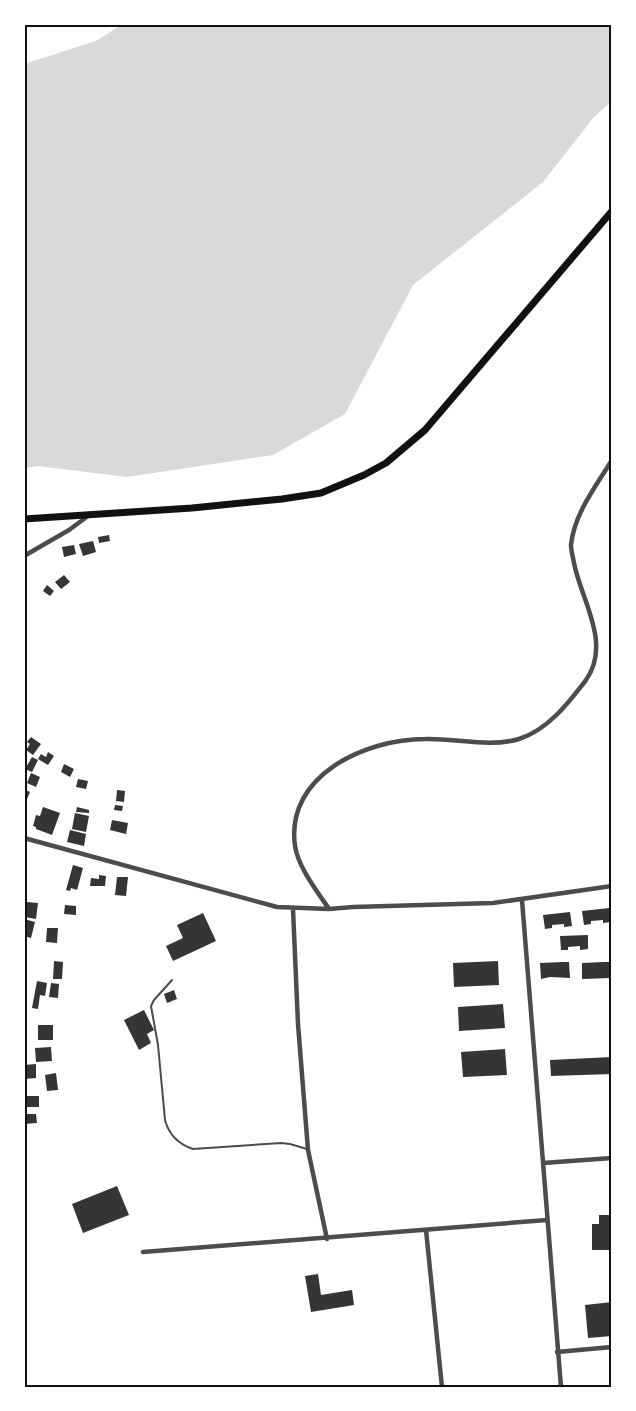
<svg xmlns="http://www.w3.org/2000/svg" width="636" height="1411" viewBox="0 0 636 1411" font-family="'DejaVu Sans',sans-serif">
	<rect width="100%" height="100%" fill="#fff"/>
	<path fill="#d9d9d9" d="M123,24H612V101L594,117L543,182L413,285L345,414L273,455L127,477L38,466L24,468V64L96,41Z"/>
	<path fill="#353535" d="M109,535L110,541L99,543L98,537Z
		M93,541L96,552L83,556L79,544Z
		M74,545L76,554L64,557L62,547Z
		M64,575L70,582L61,589L55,582Z
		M47,585L54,591L50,596L43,591Z
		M31,737L41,744L33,755L26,750L30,744L27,742Z
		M48,752L54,756L48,765L38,759L41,754L46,757Z
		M32,757L38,760L32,772L25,769Z
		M64,764L74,769L70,777L61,772Z
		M31,773L40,777L36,787L27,783Z
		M78,779L88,781L86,789L76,787Z
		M24,789L30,792L24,806Z
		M117,790L125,791L124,802L116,801Z
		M115,805L123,806L122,811L114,810Z
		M43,807L60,813L52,835L36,829V827L33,826L36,815L40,816Z
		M77,807L89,810V813L76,812Z
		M75,813L89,816L86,832L72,829Z
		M112,820L128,823L126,834L110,830Z
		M70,830L86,834L84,846L67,842Z
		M73,865L83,868L77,890L71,888L70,891L66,890Z
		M99,875L106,876L105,886H90L91,878L99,879Z
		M117,877H128L126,896L115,895Z
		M27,902L38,903L36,919L25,917Z
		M65,905L76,906V915L64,914Z
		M609,908L611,922L603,923V920L591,921V924L584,925L582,911Z
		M570,912L572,926L564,927V924L552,925V928L545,929L543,915Z
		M203,913L216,941L173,961L166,946L183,938L177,925Z
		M24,919L35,922L31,938L24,936Z
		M47,928H58L57,943L46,942Z
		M588,935V949L580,950V946L568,947V950H561L560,936Z
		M54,961L63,962L62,979H53Z
		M498,961L499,985L454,987L453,963Z
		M563,962H569L570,978L550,977L541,979L540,963Z
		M604,962H610L611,978L582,979V963Z
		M37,981L47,983L45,996L40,995L38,1009L32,1008Z
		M51,983L59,984L58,998L49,997Z
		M174,990L177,999L167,1003L164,994Z
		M503,1004L505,1028L459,1031L458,1007Z
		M144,1010L154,1030L147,1034L151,1043L139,1050L124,1020Z
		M24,1019L27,1020V1032H24Z
		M38,1025H53V1040H38Z
		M51,1047L52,1061L36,1062L35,1048Z
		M505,1049L507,1075L463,1077L461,1052Z
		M612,1057V1074L551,1076L550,1060Z
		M36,1064V1078L24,1079V1065Z
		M56,1073L58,1090L47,1091L45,1075Z
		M27,1096H39V1107H27Z
		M24,1114H36L37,1123L24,1124Z
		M117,1186L129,1215L83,1233L72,1204Z
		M599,1215H612V1250H592V1224H599Z
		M318,1274L321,1295L352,1290L354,1305L311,1312L305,1276Z
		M612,1302V1336L588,1338L585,1305Z"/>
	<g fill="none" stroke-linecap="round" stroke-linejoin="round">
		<path stroke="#4c4c4c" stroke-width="2" d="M172,980L154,1000L151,1006L158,1045L165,1120C169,1135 178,1144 193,1149L281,1143L290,1144L307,1149"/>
		<path stroke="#4c4c4c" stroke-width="4.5" d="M24,556L69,530L88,516
			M24,838L277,907L329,909L353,907L493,903L612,886
			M522,900L561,1387
			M293,909L298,1024L308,1150L327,1239
			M329,909C317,891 298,867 295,846C285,775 366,739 425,739C455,738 489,748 519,739C548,730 569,702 586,680C612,643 581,600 574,563C573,557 571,551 571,545C574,514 596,486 612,460
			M543,1163L612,1158
			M426,1230L442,1387
			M143,1252L547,1220
			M557,1352L612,1347"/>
		<path stroke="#111" stroke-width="7" d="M24,519L192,508L282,499L321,493L364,475L386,463L425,430L612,211"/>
	</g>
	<rect width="636" height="1411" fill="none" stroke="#ffffff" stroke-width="51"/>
	<rect x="26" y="26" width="584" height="1360" fill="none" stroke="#111" stroke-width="2"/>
</svg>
